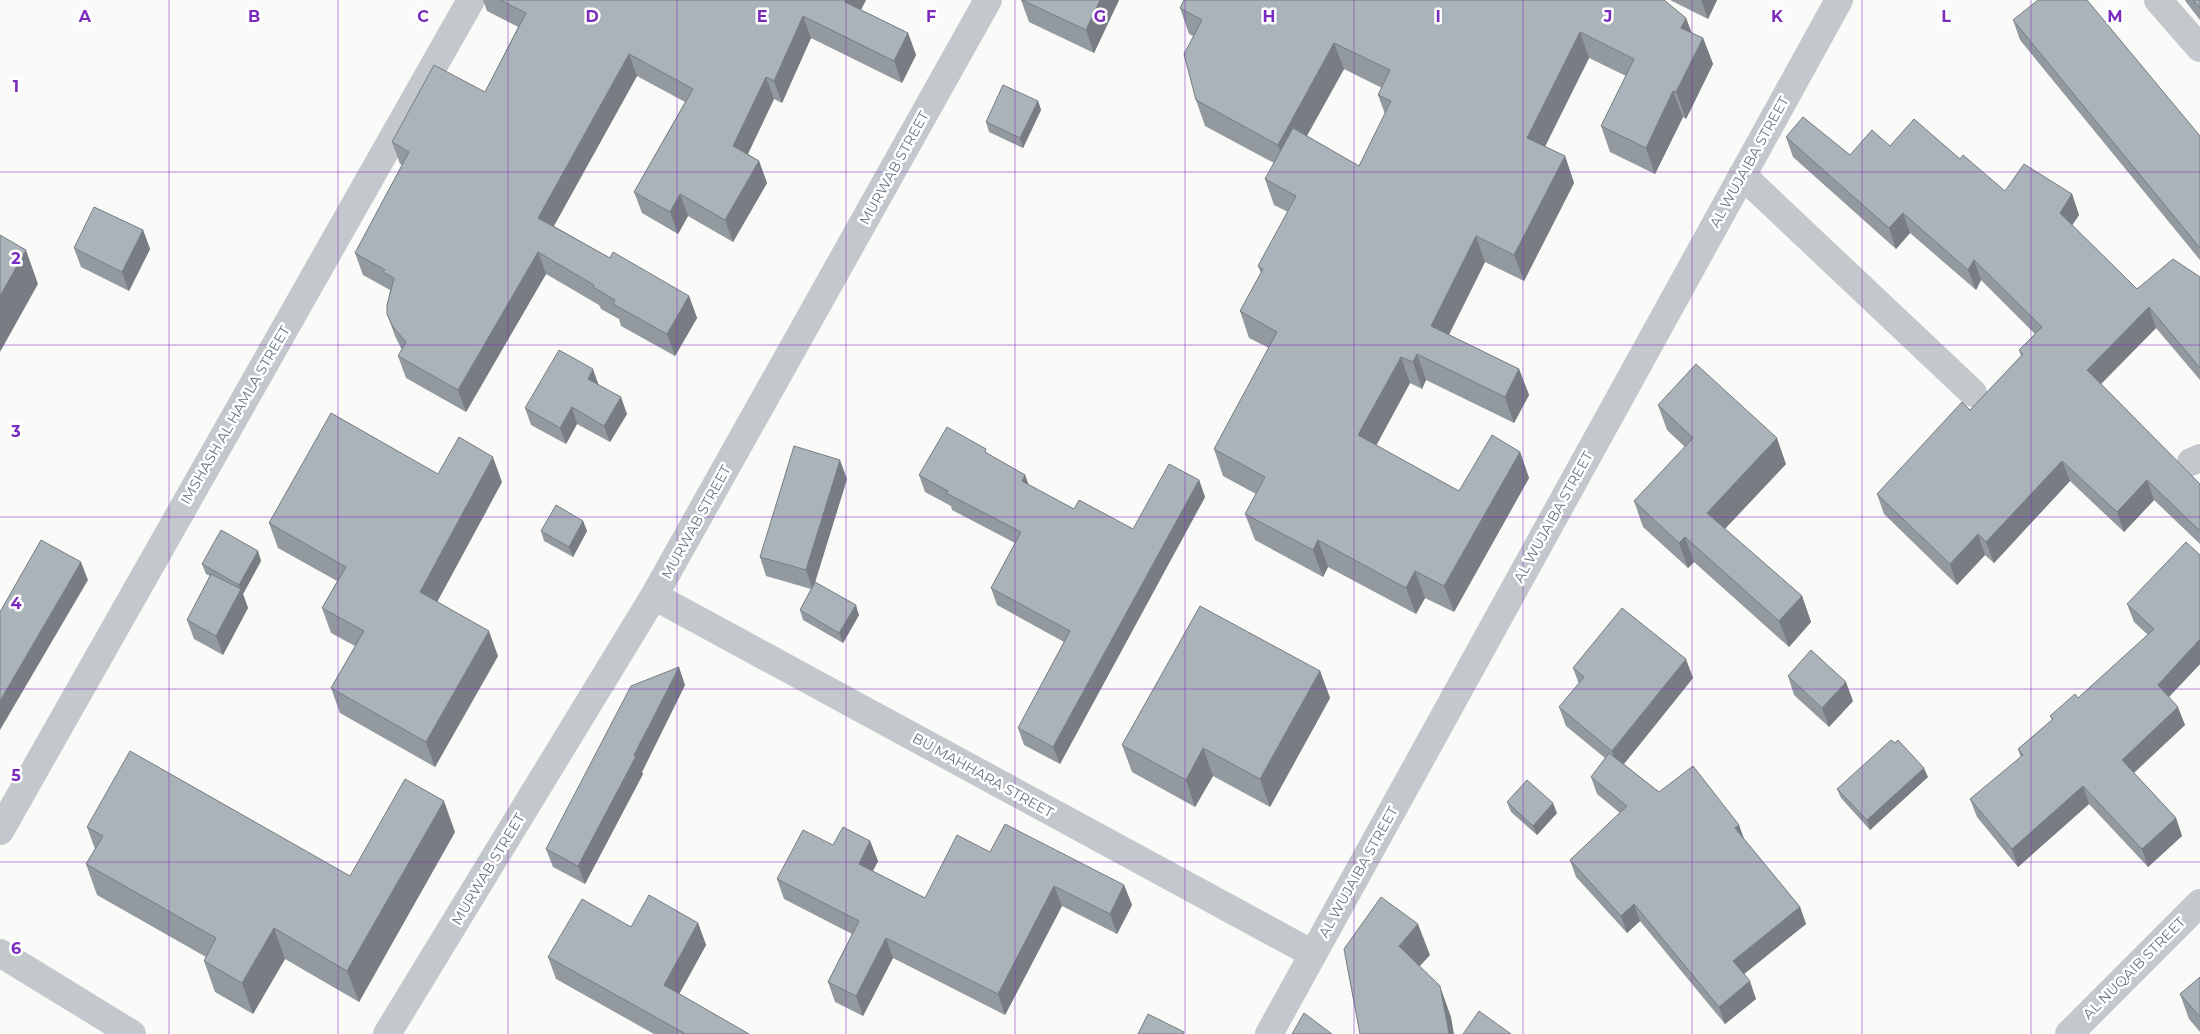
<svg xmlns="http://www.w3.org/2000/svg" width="2200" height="1034" viewBox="0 0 2200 1034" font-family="Montserrat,sans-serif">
	<rect width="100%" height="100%" fill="#fafaf8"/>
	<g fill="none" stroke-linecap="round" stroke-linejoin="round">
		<path stroke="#c3c8cc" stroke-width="28" d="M2158,0L2200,48
			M1742,175L1973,393
			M2191,462L2200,458
			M654,596L1313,954
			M0,831L471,0
			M0,953L132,1034
			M387,1034L654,596L988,0
			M1269,1034L1839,0
			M2069,1034L2200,903"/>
	</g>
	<path fill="#929a9f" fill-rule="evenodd" d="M483,0H866L861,10L908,33L916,55L902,83L811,38L782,103L774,99L748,154L759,161L767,183L733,242L688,216L678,234L642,213L634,192L685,102L637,76L554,226L610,258L689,296L697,318L675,356L621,326L619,319L601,309L599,305L546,274L466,412L406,378L398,356L402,350L395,336L387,314L390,290L363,275L355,253L402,165L400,164L392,142L485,92L518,27L487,11Z
		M1021,0H1119L1094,53L1029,22Z
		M1670,0H1717L1708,19Z
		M2185,0H2200V20L2186,2Z
		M1180,8L1686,18L1691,33L1703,38L1713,64L1686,119L1683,117L1655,174L1610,152L1601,126L1626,76L1589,58L1545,147L1565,156L1574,183L1524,281L1485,262L1449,335L1519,369L1529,395L1514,423L1426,380L1422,389L1410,383L1376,446L1459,491L1520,452L1529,478L1454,612L1425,598L1416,614L1328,567L1323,577L1255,540L1245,514L1256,494L1223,476L1214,449L1269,348L1249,338L1240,311L1261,273L1258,266L1288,212L1274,205L1265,179L1274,163L1205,126L1196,100L1193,36L1189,34ZM1344,69L1382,88L1378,95L1385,114L1359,166L1307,136Z
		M2013,20L2200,136V260L2020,40Z
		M1038,101L1041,110L1023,148L989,132L986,122Z
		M1786,137L1850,155L1890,146L1960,159L2005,191L2072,194L2079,215L2072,225L2137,289L2200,277V380L2156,328L2101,384L2200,484V544L2154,500L2124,532L2070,481L1994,563L1985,555L1957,585L1884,514L1877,494L1970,410L2021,356L2019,350L2035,334L1981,280L1976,290L1910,233L1896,249L1793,157Z
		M143,230L150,249L129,291L81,267L74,248Z
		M599,385L627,414L610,442L577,424L566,444L531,425L525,408Z
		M1658,405L1786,464L1725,529L1802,596L1811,622L1789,647L1694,562L1688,568L1643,527L1634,501L1685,447L1667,430Z
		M988,454L1025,475L1029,485L1074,509L1133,529L1199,480L1205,497L1060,764L1024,745L1018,728L1064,642L997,605L991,588L1015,543L952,510L951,506L925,492L919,475Z
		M438,474L502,482L437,602L498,656L435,767L340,713L331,688L355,646L331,633L322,608L337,581L278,548L269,523Z
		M847,479L814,585L859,615L843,643L803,620L800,610L811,589L766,576L760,557Z
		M583,521L587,531L573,557L544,541L541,531Z
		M258,551L261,561L243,594L248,608L223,655L194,639L187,620L210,576L206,574L202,564Z
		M2127,604L2200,664L2169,697L2185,725L2134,773L2176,818L2182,836L2148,867L2089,804L2018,867L1977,817L1970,799L2021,758L2018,749L2052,720L2050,716L2078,698L2148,635L2134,622Z
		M1573,668L1693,678L1624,764L1659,792L1739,825L1744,839L1800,907L1806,924L1744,974L1756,999L1725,1024L1640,921L1627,933L1576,877L1570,860L1620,813L1597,794L1591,777L1605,758L1566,726L1559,707L1579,684Z
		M1320,671L1330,698L1270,807L1213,776L1195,807L1132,772L1122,745Z
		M1788,676L1853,701L1829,727L1794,695Z
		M685,685L642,772L643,774L585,884L553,867L546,849Z
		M1928,777L1870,830L1841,798L1837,789Z
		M1507,802L1557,813L1537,835L1511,812Z
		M87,827L350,876L455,832L359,1002L285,959L253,1014L215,992L204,961L206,957L97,895L86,864L95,849Z
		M870,841L878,861L873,871L925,898L990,852L1124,885L1132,905L1117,934L1062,906L1005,1015L893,958L863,1016L835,1002L828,982L852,934L784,899L777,879L833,845Z
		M698,923L706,945L679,994L749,1034H654L556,979L548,957L631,927Z
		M2200,977V1032L2189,1019L2180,994Z"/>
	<path fill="#777d82" d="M846,0H866L853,24L845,2Z
		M1100,0H1119L1094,53L1086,30Z
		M1701,0H1717L1708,19Z
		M803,16L811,38L782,103L774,81Z
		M1686,18L1696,44L1681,28Z
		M1580,32L1589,58L1536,164L1527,138Z
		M908,33L916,55L902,83L894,61Z
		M1703,38L1713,64L1686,119L1676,92Z
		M1334,43L1344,69L1287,171L1278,145Z
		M629,54L637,76L546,240L538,218Z
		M766,77L774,99L741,168L733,146Z
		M1673,91L1683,117L1655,174L1646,148Z
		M1038,101L1041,110L1023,148L1020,138Z
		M1565,156L1574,183L1524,281L1514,255Z
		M759,161L767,183L733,242L725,220Z
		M680,194L688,216L678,234L670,212Z
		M2072,194L2079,215L2067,233L2060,213Z
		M1903,213L1910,233L1896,249L1889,228Z
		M143,230L150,249L129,291L122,272Z
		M1476,236L1485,262L1440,352L1431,326Z
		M26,250L38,284L0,352V296Z
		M538,252L546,274L466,412L458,390Z
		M1974,260L1981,280L1976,290L1968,270Z
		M689,296L697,318L675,356L667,334Z
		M2149,307L2156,328L2094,391L2087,370Z
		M1417,354L1426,380L1422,389L1413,362Z
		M1401,357L1410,383L1367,462L1358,435Z
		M593,369L599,386L588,379Z
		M1519,369L1529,395L1514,423L1505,397Z
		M621,397L627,414L610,442L604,426Z
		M572,407L577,424L566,444L560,428Z
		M1777,438L1786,464L1716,538L1707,513Z
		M1520,452L1529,478L1454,612L1444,586Z
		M493,457L502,482L429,617L420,592Z
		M840,460L847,479L813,589L806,570Z
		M2062,461L2070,481L1994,563L1986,542Z
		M1025,475L1031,492L1022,481Z
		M1199,480L1205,497L1060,764L1053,747Z
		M2147,480L2154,500L2124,532L2117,512Z
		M583,521L587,531L573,557L569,547Z
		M1978,534L1985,555L1957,585L1950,564Z
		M1685,537L1694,562L1688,568L1679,543Z
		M1318,540L1328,567L1323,577L1313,550Z
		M258,551L261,561L243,594L248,608L223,655L216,636L240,590L239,585Z
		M81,562L88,580L0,730V701Z
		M1415,571L1425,598L1416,614L1406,588Z
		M1802,596L1811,622L1789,647L1779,621Z
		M856,605L859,615L843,643L839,633Z
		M489,631L498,656L435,767L426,742Z
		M2200,639V664L2164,702L2158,685Z
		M1686,659L1693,678L1619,770L1612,751Z
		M679,667L685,685L642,772L643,774L585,884L578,866Z
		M1320,671L1330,698L1270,807L1260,779Z
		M1846,682L1853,701L1829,727L1822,708Z
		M2178,707L2185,725L2128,778L2122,760Z
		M1203,748L1213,776L1195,807L1186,780Z
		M1924,768L1928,777L1870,830L1867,820Z
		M2083,786L2089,804L2018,867L2012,849Z
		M444,801L455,832L359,1002L347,971Z
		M1553,803L1557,813L1537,835L1533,826Z
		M2176,818L2182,836L2148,867L2142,849Z
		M1739,825L1745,842L1735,828Z
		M870,841L878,861L866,884L859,864Z
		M1124,885L1132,905L1117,934L1110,914Z
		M1054,886L1062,906L1005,1015L998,994Z
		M1634,904L1640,921L1627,933L1621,916Z
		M1800,907L1806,924L1739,978L1733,961Z
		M698,923L706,945L672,1007L664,985Z
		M1418,924L1430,955L1410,977L1399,946Z
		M274,928L285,959L253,1014L242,983Z
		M886,938L893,958L863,1016L856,996Z
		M1750,981L1756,999L1725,1024L1719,1007Z
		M1440,986L1451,1017L1454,1034H1449Z"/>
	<path fill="#aab3b9" stroke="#777d82" d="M500,0H846L845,2L908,33L894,61L803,16L774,81L766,77L733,146L759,161L725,220L680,194L670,212L634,192L693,89L629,54L538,218L610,258L613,252L689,296L667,334L613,304L615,300L593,287L594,285L538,252L458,390L398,356L406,342L393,327L387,314V305L394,278L383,272L385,270L355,253L409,152L392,142L434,65L485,92L526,13Z
		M1022,0H1100L1086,30Z
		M1184,0H1664L1686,18L1681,28L1703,38L1676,92L1673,91L1646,148L1601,126L1634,59L1580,32L1527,138L1565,156L1514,255L1476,236L1431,326L1519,369L1505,397L1417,354L1413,362L1401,357L1358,435L1459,491L1492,435L1520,452L1444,586L1415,571L1406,588L1318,540L1313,550L1245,514L1265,477L1214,449L1277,332L1240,311L1263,269L1258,266L1296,196L1265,179L1293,128L1359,166L1391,101L1378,95L1390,70L1334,43L1278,145L1196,100L1184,54L1202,20L1180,8Z
		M2038,0H2087L2200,136V248L2013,20Z
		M2193,0H2200V8Z
		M1003,85L1038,101L1020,138L986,122Z
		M1803,117L1850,155L1872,130L1890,146L1914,119L1960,159L1963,155L2005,191L2024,164L2072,194L2060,213L2137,289L2173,259L2200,277V368L2149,307L2087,370L2200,484V531L2147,480L2117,512L2062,461L1986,542L1978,534L1950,564L1877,494L1962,402L1970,410L2023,354L2019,350L2042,327L1974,260L1968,270L1903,213L1889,228L1786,137Z
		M94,207L143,230L122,272L74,248Z
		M0,235L26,250L0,296Z
		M559,350L593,369L588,379L621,397L604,426L572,407L560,428L525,408Z
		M1696,364L1777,438L1707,513L1802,596L1779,621L1685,537L1679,543L1634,501L1693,438L1658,405Z
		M331,413L438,474L459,437L493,457L420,592L489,631L426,742L331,688L364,631L322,608L346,567L269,523Z
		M947,427L986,449L985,452L1025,475L1022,481L1074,509L1079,500L1133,529L1169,464L1199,480L1053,747L1018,728L1070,631L991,588L1021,532L946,493L948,491L919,475Z
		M794,446L840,460L806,570L760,557Z
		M556,505L583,521L569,547L541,531Z
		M221,530L258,551L239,585L202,564Z
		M41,540L81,562L0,701V612Z
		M2186,542L2200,555V639L2158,685L2178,707L2122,760L2176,818L2142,849L2083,786L2012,849L1970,799L2023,755L2018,749L2053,719L2050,716L2075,694L2078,698L2154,629L2127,604Z
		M211,574L241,589L216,636L187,620Z
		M815,582L856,605L839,633L800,610Z
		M1200,606L1320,671L1260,779L1203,748L1186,780L1122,745Z
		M1622,608L1686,659L1612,751L1559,707L1584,677L1573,668Z
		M1811,650L1846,682L1822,708L1788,676Z
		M679,667L634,755L636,756L578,866L546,849L631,686Z
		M1891,740L1895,743L1898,740L1924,768L1867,820L1837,789Z
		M130,751L350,876L405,779L444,801L347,971L274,928L242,983L204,961L216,938L86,864L103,836L87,827Z
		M1609,753L1659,792L1693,766L1739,825L1735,828L1800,907L1733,961L1750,981L1719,1007L1634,904L1621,916L1570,860L1627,806L1591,777Z
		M1527,780L1553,803L1533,826L1507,802Z
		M1005,824L1124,885L1110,914L1054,886L998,994L886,938L856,996L828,982L859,921L777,879L803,830L833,845L843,827L870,841L859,864L925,898L957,835L990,852Z
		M649,895L698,923L664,985L749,1034H683L684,1033L548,957L582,899L631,927Z
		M1381,897L1418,924L1399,946L1440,986L1449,1034H1360L1344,949Z
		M2200,977V1017L2180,994Z
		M1479,1011L1511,1034H1463Z
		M1304,1013L1332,1034H1292Z
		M1148,1014L1184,1032L1183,1034H1138Z"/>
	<path fill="none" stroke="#7b2cbf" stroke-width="1" stroke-opacity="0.55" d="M169,0V1034M338,0V1034M508,0V1034M677,0V1034M846,0V1034M1015,0V1034M1185,0V1034M1354,0V1034M1523,0V1034M1692,0V1034M1862,0V1034M2031,0V1034M0,172H2200M0,345H2200M0,517H2200M0,689H2200M0,862H2200"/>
	<g text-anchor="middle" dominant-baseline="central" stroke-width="5" stroke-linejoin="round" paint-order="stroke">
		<g font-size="14" fill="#657683" stroke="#fff">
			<text transform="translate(1749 162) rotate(-61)">AL WUJAIBA STREET</text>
			<text transform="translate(894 168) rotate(-61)">MURWAB STREET</text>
			<text transform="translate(235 415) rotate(-60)">IMSHASH AL HAMLA STREET</text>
			<text transform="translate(1553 517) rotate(-61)">AL WUJAIBA STREET</text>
			<text transform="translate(696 522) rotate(-61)">MURWAB STREET</text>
			<text transform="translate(983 775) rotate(29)">BU MAHHARA STREET</text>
			<text transform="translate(488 869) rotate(-59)">MURWAB STREET</text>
			<text transform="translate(1358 872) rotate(-61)">AL WUJAIBA STREET</text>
			<text transform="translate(2134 968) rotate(-45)">AL NUQAIB STREET</text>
		</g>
	</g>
	<g font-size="16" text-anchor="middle" font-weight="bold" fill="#7b2cbf" stroke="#fff" stroke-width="5" stroke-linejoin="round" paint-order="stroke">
		<text x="85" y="22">A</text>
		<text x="254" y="22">B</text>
		<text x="423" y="22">C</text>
		<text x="592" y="22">D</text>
		<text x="762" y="22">E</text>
		<text x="931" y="22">F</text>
		<text x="1100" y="22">G</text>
		<text x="1269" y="22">H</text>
		<text x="1438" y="22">I</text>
		<text x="1608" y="22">J</text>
		<text x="1777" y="22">K</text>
		<text x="1946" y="22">L</text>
		<text x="2115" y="22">M</text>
		<text x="16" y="92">1</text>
		<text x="16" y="264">2</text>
		<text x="16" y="437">3</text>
		<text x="16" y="609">4</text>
		<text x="16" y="781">5</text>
		<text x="16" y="954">6</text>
	</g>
</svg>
